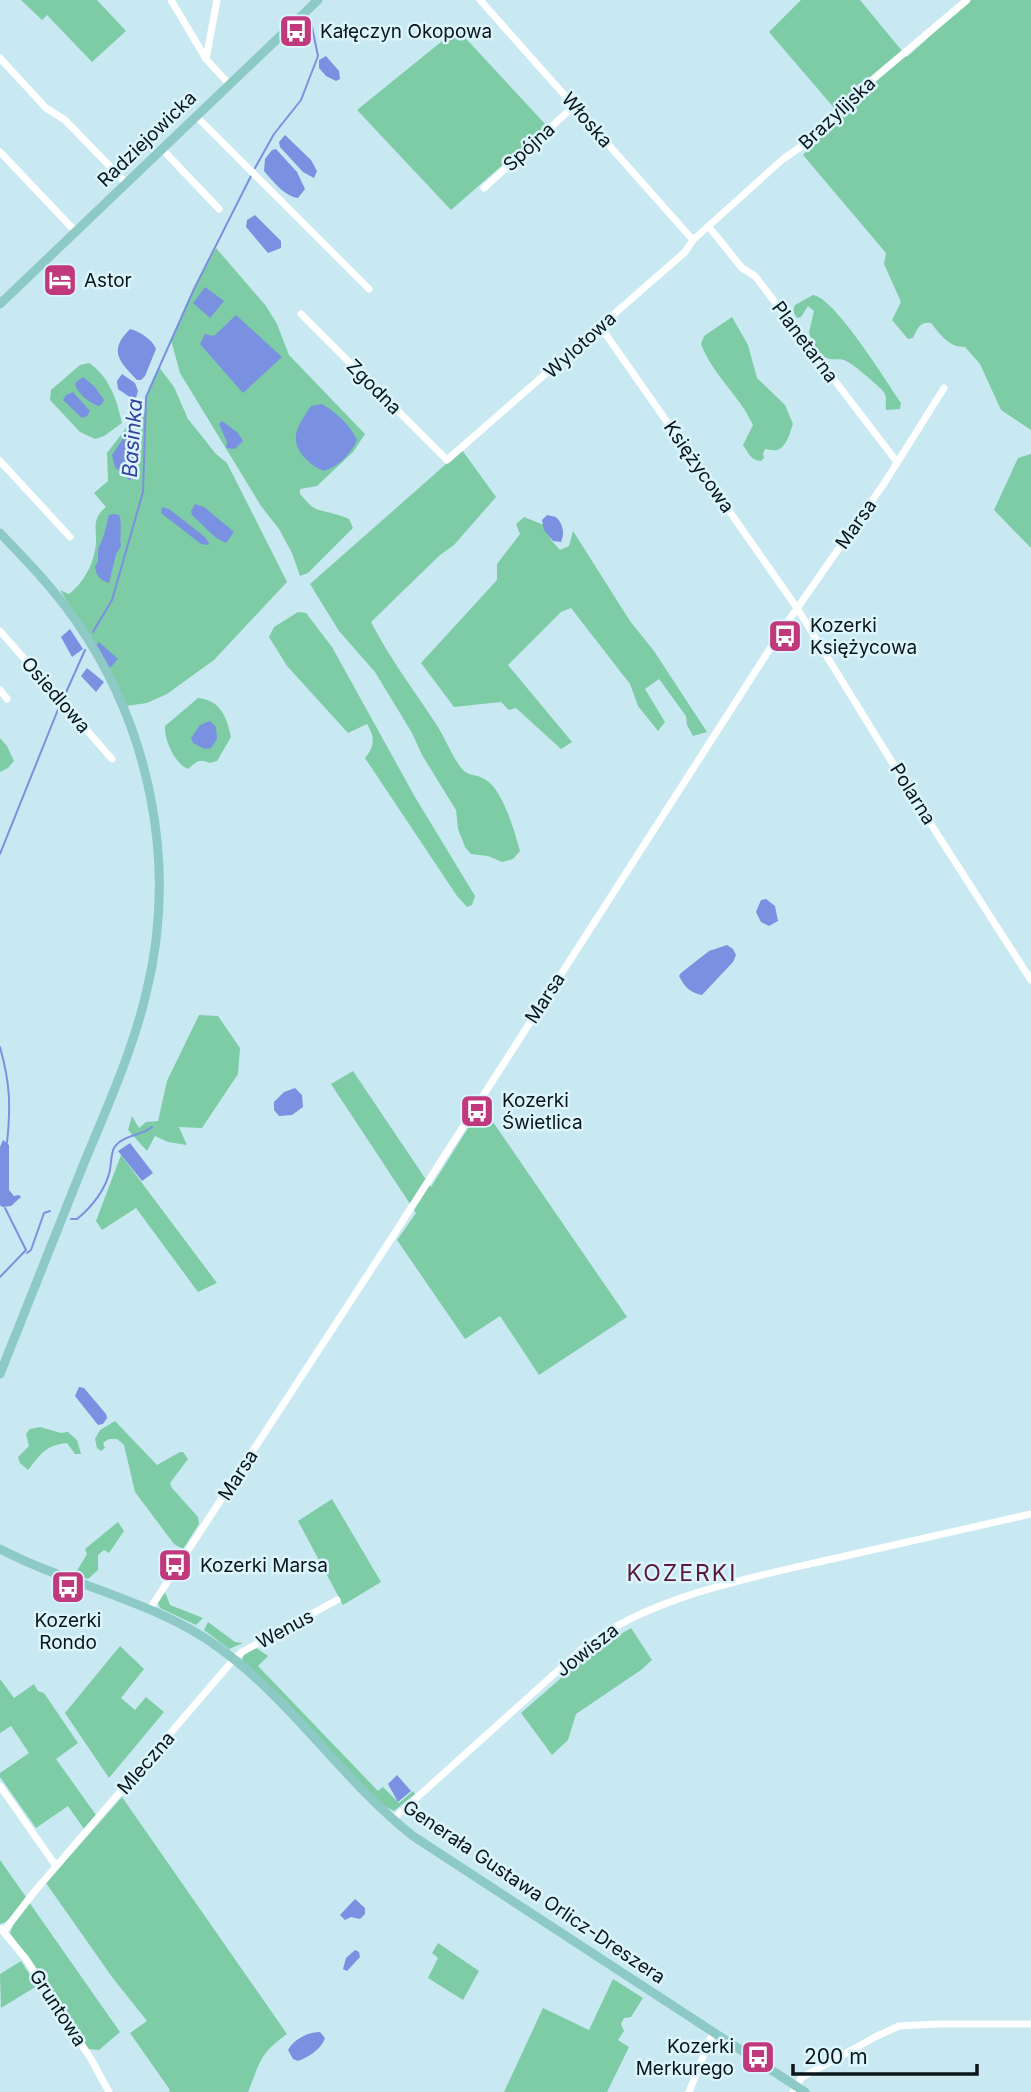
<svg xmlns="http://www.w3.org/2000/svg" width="1031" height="2092" viewBox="0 0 1031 2092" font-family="Inter,sans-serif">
	<rect width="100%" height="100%" fill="#c9e9f2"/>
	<path fill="#7dcca5" d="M21,0H97L126,31L92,62L47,15L42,20Z
		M801,0H860L907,57L970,0H1031V430L1001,410L980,364L965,347C948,347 941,335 931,323C920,321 917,329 913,338L908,339L892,320L901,302L884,264L886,253L803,155L841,116L769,32Z
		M457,29L547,126L451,210L357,110Z
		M216,248L266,306L277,324L289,355L365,434L353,452L317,486L300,489V494C305,499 311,508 319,510C330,513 338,514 349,519L353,528L308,573L300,576L292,553L279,529L261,506L180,373L171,340L194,289Z
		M813,295C835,298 886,381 901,403L900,409L886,410C885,406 887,398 885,394C883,389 852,363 846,361C841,358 835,360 830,359C819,357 813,343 809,333L814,311L808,306L801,317L797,318L793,311L795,305Z
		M732,317L748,345L757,378L785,405L793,424C790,432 787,447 777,450C773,451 769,449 765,449L763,454L764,458L761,461C751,461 748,452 743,445L753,425C740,396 712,374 701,344L704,336Z
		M89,363C109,376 117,400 122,423L104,436L95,439L80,432L50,400L51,390L80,365Z
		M159,367L174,387L188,419L216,454L227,463L287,582L214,660L167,694L147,703L126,706L90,639L60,590L69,594C83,583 92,567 95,550C99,531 89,521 106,507L94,493L108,481L107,453L129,424L145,413L146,397Z
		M462,450L496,497L454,545L440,555L371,622C389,657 411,686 432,718C443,733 449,750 459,765C469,779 474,772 486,780C503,790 515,833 520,851L513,859L502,862L488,856L471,854L465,847L458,829L456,810L422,755L412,733L375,672L339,631L310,584Z
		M1031,454V548L994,510L1018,458Z
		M524,517L544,525L551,540L560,550L569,546L573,531L630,621L654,651L707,732L693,736L687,725L686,716L659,679L645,689L665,722L658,731L638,706L630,684L571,608L561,612L508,665L572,742L561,749L516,708L509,710L501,702L454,707L421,663L497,580V564L520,534L516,524Z
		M298,612L306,613L332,647L415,797L475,896L472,905L467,907L457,896L365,758C375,746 375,737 367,724L348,733L287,666L269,637L274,627Z
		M198,698C221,700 227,718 231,737L217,761L210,763C198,758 197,762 188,769C175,764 164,740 165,726Z
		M0,738L7,746L14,761L8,768L0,772Z
		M199,1015L218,1016L240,1048L238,1074L202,1128L179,1127L187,1145L168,1142L155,1136L147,1151L128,1130L132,1116L139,1128L146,1122L158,1121L167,1081Z
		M353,1071L431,1187L482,1106L627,1317L539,1375L500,1316L465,1339L397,1240L416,1213L331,1084Z
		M121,1155L217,1283L198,1292L136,1208L102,1230L96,1221Z
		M115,1421L157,1465L180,1452H183L188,1459L170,1483L172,1488L198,1517L199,1524L183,1549L174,1544L135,1492L124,1445L117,1439H109L103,1443L105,1448L101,1451L97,1448L95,1439L100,1430Z
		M40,1427L61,1433L68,1432L77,1440L81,1454H75L67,1443C44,1446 42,1453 28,1470L20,1463L18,1457L29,1446L26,1434L30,1429Z
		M332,1499L381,1582L343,1605L298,1521Z
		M118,1522L124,1531L109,1553L104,1550L98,1555V1570L88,1579L75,1574L87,1554L85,1549Z
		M165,1592L170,1605L203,1618L196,1625L160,1608L158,1603Z
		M208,1622L235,1642L243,1643L229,1649L204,1630Z
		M631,1628L652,1660L641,1670L576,1714L568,1740L552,1755L521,1713L592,1651Z
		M120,1646L144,1669L121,1698L135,1710L146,1697L164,1712L109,1778L65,1713Z
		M255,1647L268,1656L258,1666L378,1791L383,1787L399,1803L413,1791L415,1794L394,1811L382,1805L245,1663L242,1660L244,1655Z
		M0,1679L14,1698L34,1684L38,1691L44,1693L78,1743L56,1759L96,1815L84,1829L68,1806L36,1828L0,1777V1773L29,1753L11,1726L0,1733Z
		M122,1797L287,2034C259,2054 261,2061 248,2092H169L170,2090L130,2033L147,2021L112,1977L46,1883Z
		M0,1860L26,1897C18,1908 13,1921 0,1924Z
		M29,1902L120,2032L99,2050L88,2049L54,1999L56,1997L10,1933L14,1923Z
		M438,1943L479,1971L463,2000L428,1978L438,1958L432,1953Z
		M21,1961L37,1986L1,2008L0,1974Z
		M613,1979L643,1998L631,2017L624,2018L621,2024L624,2031L618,2040L629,2047L607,2092H504L543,2008L589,2030Z"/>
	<path fill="#7a90e0" d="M326,56L339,71L340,79L336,81L326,76L319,68V60Z
		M285,135L311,160L317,171L314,178L303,172L280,147L279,142Z
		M276,149L297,172L305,189L298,198C284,196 273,181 264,171L265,159L272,150Z
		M255,215L281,241V248L268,253L246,227L247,220Z
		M205,287L224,301L210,318L193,303Z
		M236,315L282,357L243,393L200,344L205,334L214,336Z
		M130,329C139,331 153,340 156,349L145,376L141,380H137C119,361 108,351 130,329Z
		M122,374L135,383L138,391L136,398H131L118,389L117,381Z
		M83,377L94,386L104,400L102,404L98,406C89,402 77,394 75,383Z
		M73,392L90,411L87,416L82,418L63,400L66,395Z
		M322,404C337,413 350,425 357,440C350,455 339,466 324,471C316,468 311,464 305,458C287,439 299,424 311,406Z
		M222,421L238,433L243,441L235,449L226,448L227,442L219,424Z
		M132,432C141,443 138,464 136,478L129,480L115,467L112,455L124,437Z
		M195,504L204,507L234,532L226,543L215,537L192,515L191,511Z
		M162,507L169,509L205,537L209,543L208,545L201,544L161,513Z
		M114,514L119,515C123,526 119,534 121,546L116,554L109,583C100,580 96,576 95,566L98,562V549L104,535L109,515Z
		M547,515L556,517C563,524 565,533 561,542L553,541L544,530L542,520Z
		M70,629L83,649L72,657L61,637Z
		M99,642L118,659L108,670L95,647Z
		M87,668L104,682L96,692L81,676Z
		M210,721L216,727L217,739L211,748L205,749L193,743L191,738L200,725Z
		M766,899L775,906L778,921L769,926L761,922L756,912L761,900Z
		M727,945L733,949L736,955L733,962L702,995C690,993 684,986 679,976L681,973L709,951Z
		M295,1088L302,1095L303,1107L292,1115L279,1116L274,1110V1102L284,1092Z
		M3,1140L9,1145V1190L14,1196L19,1195L21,1197L11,1206L2,1207L0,1205V1147Z
		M130,1143L153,1173L142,1181L118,1151Z
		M79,1387L84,1388L106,1414L107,1418L103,1424L98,1425L75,1396Z
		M397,1775L411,1791L398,1802L388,1784Z
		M355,1899L365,1908V1914L360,1919L351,1917L345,1920L340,1915Z
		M355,1950L359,1952L360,1957L347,1971L343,1969L346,1958Z
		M320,2032L325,2038C322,2048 308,2058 298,2061L293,2059L288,2050C294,2039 308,2032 320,2032Z"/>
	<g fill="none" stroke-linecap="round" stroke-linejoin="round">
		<path stroke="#7a90e0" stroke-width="2" d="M255,168L274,134L301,100L318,56L311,22
			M93,632L112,600L143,492L146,397L194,289L251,176
			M64,697L85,650
			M0,854L59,707
			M0,1047C10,1083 11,1105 7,1143
			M71,1219H77C92,1207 106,1189 110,1170C111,1164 111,1154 114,1148C122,1135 141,1136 152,1127
			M27,1253L31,1250L44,1213L50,1211
			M0,1277L26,1250L5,1208"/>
		<path stroke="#fff" stroke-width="7" d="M171,0L206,59L229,84
			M480,0L693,240
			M0,58L46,108L65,120L126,183
			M206,59L217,0
			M196,116L369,289
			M162,149L219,209
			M0,152L76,232
			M484,188L574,106
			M709,227L742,268L755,276L897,462
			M301,314L447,460L685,252L693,240L783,159L815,137L846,102L967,0
			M600,326L797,608L916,801L1031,980
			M0,461L70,537
			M0,631L112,759
			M0,690L7,699
			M149,1610L393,1236L782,630L885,482L944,388
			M0,1786L56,1866
			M392,1820L582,1649C647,1597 752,1577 832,1559C899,1544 965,1529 1031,1514
			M1,1929L26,1959L91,2059L109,2092
			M4,1931L35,1891L234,1659L242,1652L337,1600
			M689,2092L713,2032
			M793,2092L801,2078L875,2037L899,2026L938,2024H1031"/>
		<path stroke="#8dc9c5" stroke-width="9" d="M0,304L318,0
			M0,533C27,561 54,589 76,621C151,729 178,866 146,994C132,1052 107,1108 84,1163C56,1233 28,1304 0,1374
			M0,1549C71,1586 153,1600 218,1647C292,1700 342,1780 413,1836L805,2092"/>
	</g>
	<defs>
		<g id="bus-square" transform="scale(1.75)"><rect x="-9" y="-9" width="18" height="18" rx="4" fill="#bf397c" stroke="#dcf5fd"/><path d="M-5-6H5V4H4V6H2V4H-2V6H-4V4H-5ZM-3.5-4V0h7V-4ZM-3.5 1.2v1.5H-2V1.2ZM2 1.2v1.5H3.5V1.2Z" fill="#fff"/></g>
		<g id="hotel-square" transform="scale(1.75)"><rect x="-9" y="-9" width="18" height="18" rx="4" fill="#bf397c" stroke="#dcf5fd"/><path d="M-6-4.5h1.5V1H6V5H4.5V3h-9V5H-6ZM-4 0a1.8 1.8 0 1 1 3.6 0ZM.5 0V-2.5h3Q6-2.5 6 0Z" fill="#fff"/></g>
	</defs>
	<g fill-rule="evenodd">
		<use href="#bus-square" x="296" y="31"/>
		<use href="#hotel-square" x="60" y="280"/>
		<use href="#bus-square" x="785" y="636"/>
		<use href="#bus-square" x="477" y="1111"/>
		<use href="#bus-square" x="175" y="1565"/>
		<use href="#bus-square" x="68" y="1587"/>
		<use href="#bus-square" x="758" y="2057"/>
	</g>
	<g text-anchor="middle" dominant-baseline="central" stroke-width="5" stroke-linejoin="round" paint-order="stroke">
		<g font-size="19" fill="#0a1619" stroke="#dcf5fd" text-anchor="start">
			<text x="320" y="31">Kałęczyn Okopowa</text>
			<text x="84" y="280">Astor</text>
			<text x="810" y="625">Kozerki<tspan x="810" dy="22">Księżycowa</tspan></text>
			<text x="502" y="1100">Kozerki<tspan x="502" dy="22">Świetlica</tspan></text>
			<text x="200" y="1565">Kozerki Marsa</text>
			<text x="68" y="1620" text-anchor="middle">Kozerki<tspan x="68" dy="22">Rondo</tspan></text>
			<text x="734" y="2046" text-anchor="end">Kozerki<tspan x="734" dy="22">Merkurego</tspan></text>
		</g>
		<g font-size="19" fill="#0a1619" stroke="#dcf5fd">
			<text transform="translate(837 113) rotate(-43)">Brazylijska</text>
			<text transform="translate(587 120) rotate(49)">Włoska</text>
			<text transform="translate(147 139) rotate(-44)">Radziejowicka</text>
			<text transform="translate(529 147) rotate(-42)">Spójna</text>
			<text transform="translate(805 342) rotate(53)">Planetarna</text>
			<text transform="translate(580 345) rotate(-42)">Wylotowa</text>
			<text transform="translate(374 387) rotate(45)">Zgodna</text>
			<text transform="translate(699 467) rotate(55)">Księżycowa</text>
			<text transform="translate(856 524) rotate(-55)">Marsa</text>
			<text transform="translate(56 695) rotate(49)">Osiedlowa</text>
			<text transform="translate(913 794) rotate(58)">Polarna</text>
			<text transform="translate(545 998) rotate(-57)">Marsa</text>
			<text transform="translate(238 1475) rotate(-57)">Marsa</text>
			<text transform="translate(285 1629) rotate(-28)">Wenus</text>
			<text transform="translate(587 1650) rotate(-38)">Jowisza</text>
			<text transform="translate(146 1763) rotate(-49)">Mleczna</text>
			<text transform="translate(534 1892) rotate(34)">Generała Gustawa Orlicz-Dreszera</text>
			<text transform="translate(58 2008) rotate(57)">Gruntowa</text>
		</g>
		<g font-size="21" font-style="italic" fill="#33419f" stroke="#dcf5fd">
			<text transform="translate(132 438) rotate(-86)">Basinka</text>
		</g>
		<g font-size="23" letter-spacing="2" fill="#5a1939" stroke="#dcf5fd">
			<text x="682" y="1573">KOZERKI</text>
		</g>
	</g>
	<path d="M793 2064v10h184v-10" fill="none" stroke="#0a1619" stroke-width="3.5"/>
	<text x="804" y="2064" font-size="21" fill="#0a1619" stroke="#dcf5fd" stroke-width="5" paint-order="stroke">200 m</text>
</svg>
